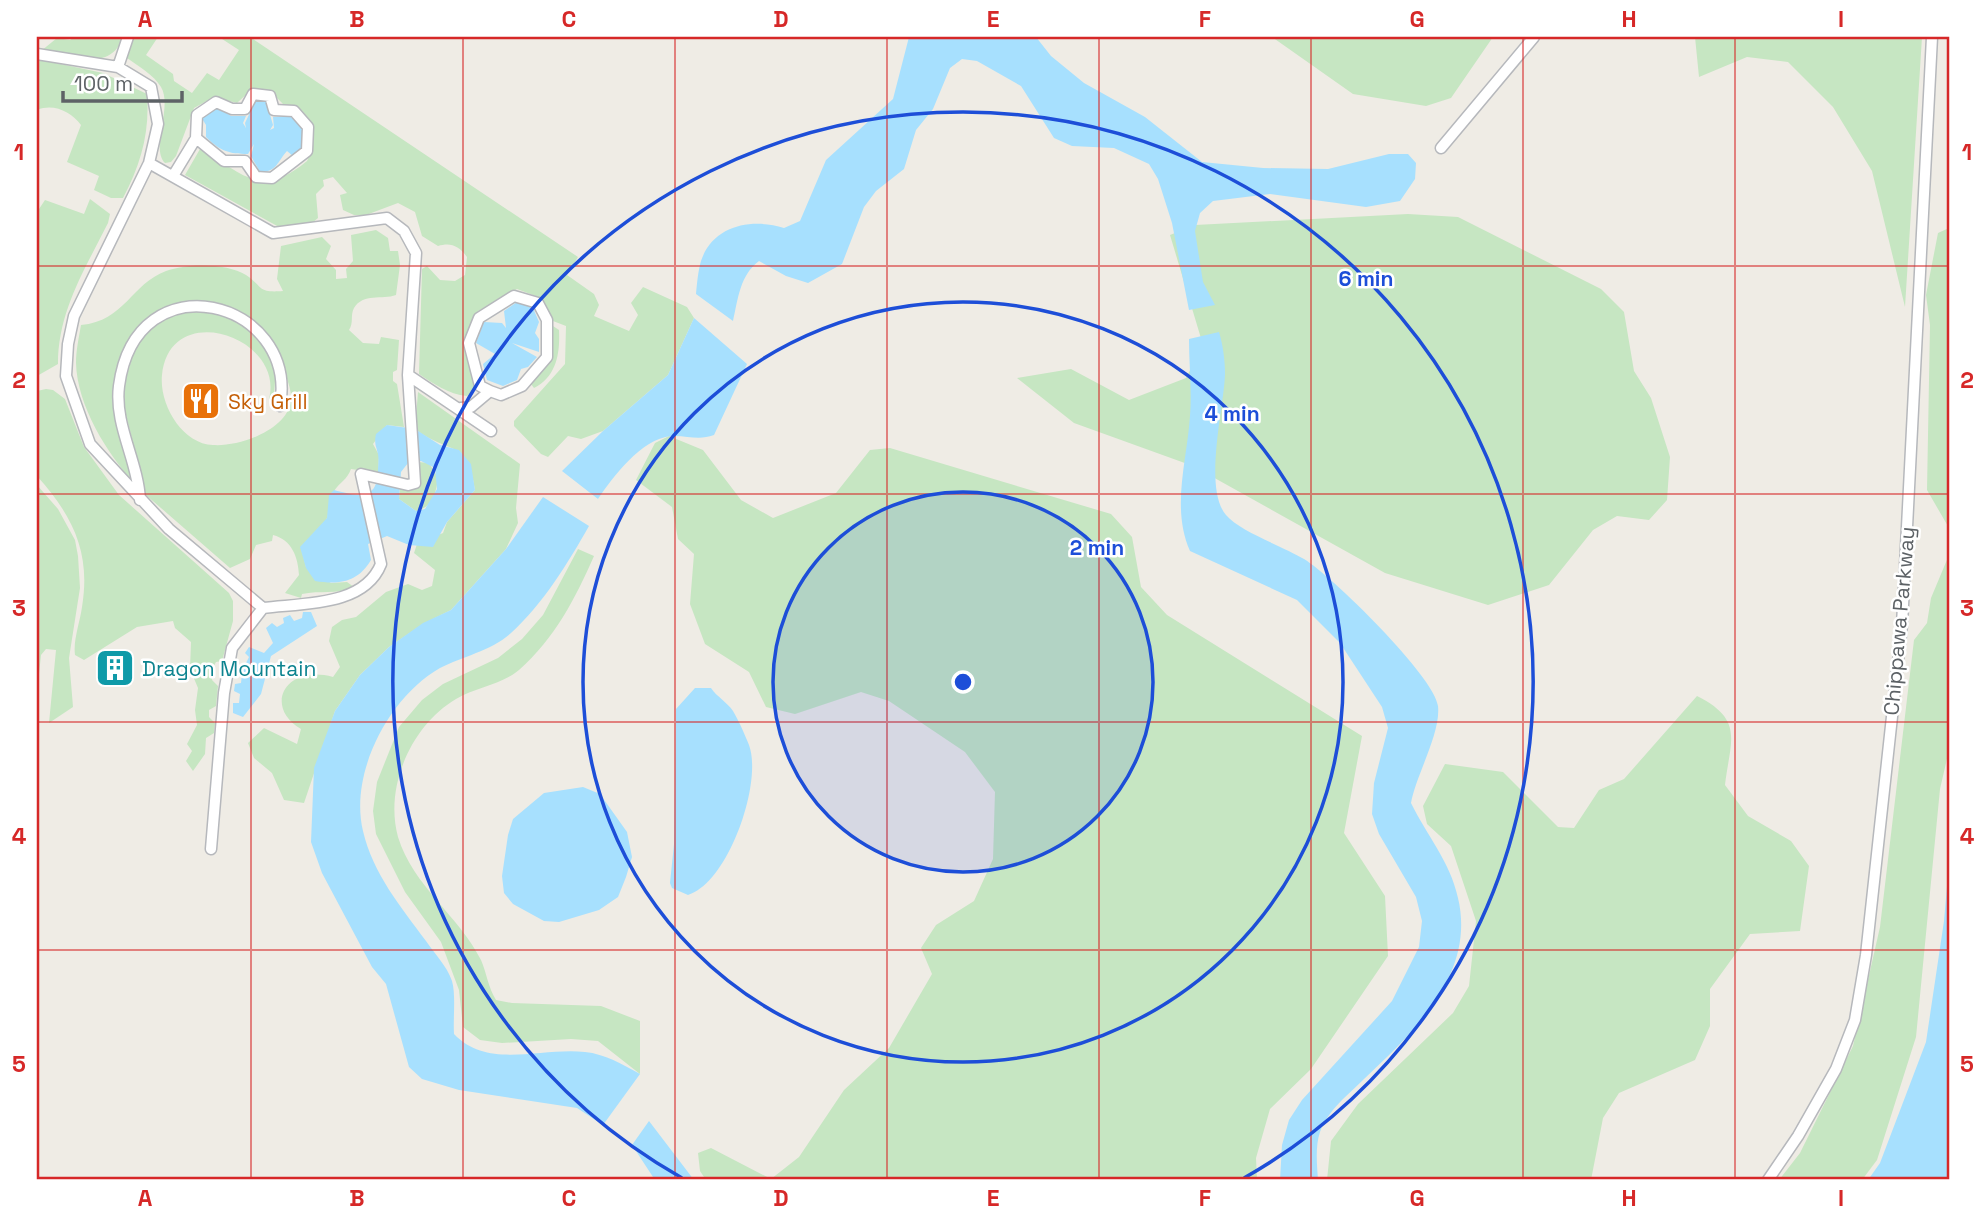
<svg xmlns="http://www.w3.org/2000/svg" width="1986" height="1217" viewBox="0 0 1986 1217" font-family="'Space Grotesk',sans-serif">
	<rect width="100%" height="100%" fill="#efece5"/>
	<path fill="#c6e6c2" d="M74,37H123C111,73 69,56 41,51L57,38L70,40Z
		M132,37H158L146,55L173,74L174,81L192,93L207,73L219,80L239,50L219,37H250L578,257L567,275L594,294L599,305L594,316L629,331L638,315L631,303L643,287L687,307L694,318L668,375L603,431L581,439L568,436L548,457L541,454L514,426V421L565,364L566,326L553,321L541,298L517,289L478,311L474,317L464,343L476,389L467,396C448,394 434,384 419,374L422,269L427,266L440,280L455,281L465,275L467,257C459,246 451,242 438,246L422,236L415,212L398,203L366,215H354L343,210L340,195L347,193L333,177L323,180L324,186L316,194L318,218L312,223L279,227L185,175L200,149C243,173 260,200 307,161C320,138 313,106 284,105C273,94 269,88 251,90L237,103L214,97L194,108L176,156L171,162L165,163C150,148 173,107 161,87C154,75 138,66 127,58Z
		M1272,37H1493L1451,98L1426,106L1353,94Z
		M1695,37H1922L1905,307L1872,171L1833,107L1788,62L1747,57L1699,77Z
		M37,59L103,73L147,94C150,132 141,164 123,198H111L94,190L99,176L67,162L81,125C71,112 54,103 37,110Z
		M90,199L110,214L108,223C85,269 58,311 58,364L37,376V212L45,200L84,214Z
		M1408,214L1458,217L1601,289L1624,312L1634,371L1651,398L1670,457L1667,500L1649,520L1617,516L1593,530L1549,585L1488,605L1385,573L1193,466L1074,423L1017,378L1071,369L1129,400L1186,378L1203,345L1170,235L1195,225Z
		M1949,228V528L1927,490L1930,325L1926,295L1938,233Z
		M376,230L388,238L390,251H398L400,265L396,295C382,300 363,293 354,308C350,315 354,323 349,330L363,343L379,344L381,337L399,340L397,370L393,372V381L397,384L404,427L387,425L373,444L379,455L378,473L351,469C347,480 340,482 334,491C328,500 330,509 327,518C324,530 310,540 301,547L306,567L331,583L347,582L354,587C336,595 320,590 302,594L301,598L285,593L299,575C298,557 292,540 273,535L272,541L256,545L250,559L230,568L146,495L121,395L137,341L161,319L190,309L207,310L235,319L261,341L276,369L274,395L269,399C285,337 170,298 162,375C159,404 182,444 213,445C239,447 287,430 291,401C292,391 287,379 284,370C277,345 261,327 240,313C181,278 109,330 114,396C116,424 128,456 135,484C107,454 77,405 76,363C76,350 79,337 81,325C125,321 131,284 166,271C188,263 227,263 246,275C264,287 256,293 283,291L277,279L281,246L322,237L331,246L326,259L336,270V279L347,278L346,269L353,261L351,235Z
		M553,326L559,330C560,353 557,376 534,388L531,384L550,361Z
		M46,389L53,390L65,399L84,447L119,495L229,593L233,601V621L222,661L216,662L211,671L212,680L218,686L216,706L209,710V717L215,723L214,733L206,738L205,754L193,771L186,761L192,751L187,744L197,725L195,710L198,688L190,669L191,642L175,628L173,621L137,627L84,660L75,655C73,640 80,622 82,607C91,553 73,516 37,476V391Z
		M418,392L520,464L516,508L518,523L506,549L451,610L423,624L389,647L360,675L335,711L304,803L284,800L272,773L254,758L248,743L264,728L297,744L301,729C263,707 285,664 333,677L340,667L329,641L332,627L342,620L356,617L386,592L408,584L422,590L432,586L435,570L414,553L417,544L443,533L447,522L475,490C468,438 449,455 415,429Z
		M669,436L703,450L741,500L773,518L836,493L870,450L890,448L1111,514L1132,537L1141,587L1167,615L1362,736L1344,833L1385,896L1388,956L1311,1069L1270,1109L1256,1158L1257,1180H706L700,1171L698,1153L711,1148L771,1179L799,1157L844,1090L889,1048L932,974L921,948L936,925L974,901L993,859L995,792L965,752L889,701L861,692L795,714L766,707L749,672L705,644L690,604L694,554L678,539L672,507L636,480L655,443Z
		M418,462L429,463L438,478C436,493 433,507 416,511L399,499L400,487L415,488L419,482Z
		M37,485L58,509L75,540L78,556L80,588L69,658L73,707L49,723L56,650L46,649L41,655L37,693Z
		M578,549L594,556C575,599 555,638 519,670C501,685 476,687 456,699C412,725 384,786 398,837C413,886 459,916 481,960C487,974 488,987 496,1000L512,1003L601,1006L640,1021V1074L598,1041L571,1039L502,1043L480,1040L463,1027L459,990L441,942L405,892L376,834L373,811L377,782L399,727L422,700L443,684L498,658L522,639L543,615Z
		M1949,555V750L1940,789L1916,1037L1877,1160L1862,1180H1779L1800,1153L1853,1046L1880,927L1914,640L1927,623L1931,598Z
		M1697,696C1745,720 1730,741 1725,785L1748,816L1791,841L1809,866L1800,931L1750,934L1710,989V1026L1695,1060L1619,1093L1603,1118L1591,1180H1327L1331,1141L1358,1104L1453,1013L1469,986L1476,921L1451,846L1427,824L1423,806L1445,764L1503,772L1558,827L1574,828L1599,790L1624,779Z"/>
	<path fill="#a7e0fe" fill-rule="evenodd" d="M909,37H1036L1051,56L1084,83L1145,117L1202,162L1263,168L1328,169L1389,154H1408L1416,163L1415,179L1400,201L1366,207L1270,194L1213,201L1200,213L1195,231L1203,282L1215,305L1189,310L1172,223L1158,179L1149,164L1114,148L1072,146L1054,138L1021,86L977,61L962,59L950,68L933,109L916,130L904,169L876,191L864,207L842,264L808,283L786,276L759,261C740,275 738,299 733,321L696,294C697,284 698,271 701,261C713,225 752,218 784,228L800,221L826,160L893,99Z
		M256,100L266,101L273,125L270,130L274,128L273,117L290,116L302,128V148L294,157L287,151C277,162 277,172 260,172L251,156L254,144L248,154C229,154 220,151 206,137V125L201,117L217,107L231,116H246L243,123L246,128L245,123Z
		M517,302L533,308L539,322L535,333L539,339V352L512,343L537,357L528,367L521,369L517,380L503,386L487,380L483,364L495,354L476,343L484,322L502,323L506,328L504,311Z
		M694,318L747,364L714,435C698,441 687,435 671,436C641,439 613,477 598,499L562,471L603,431L668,375Z
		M1219,332C1223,345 1225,361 1225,374C1224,408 1203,488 1226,515C1239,531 1284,547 1304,559C1332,576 1435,677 1438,706C1441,733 1416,775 1411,803C1427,836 1450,861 1458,898C1476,974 1414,1032 1364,1079C1348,1095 1328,1110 1320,1132C1315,1146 1317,1166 1318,1180H1280L1282,1145L1289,1120L1302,1100L1392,1001L1419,947L1422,921L1416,897L1379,834L1372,814L1374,783L1388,728L1382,707L1340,643L1297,600L1190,551C1171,508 1187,461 1190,416C1192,390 1189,365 1189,339Z
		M387,425L415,429L440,445L459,450L471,464L475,490L447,522L433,547L409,545L387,536L368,544L371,560C358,582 340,585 315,581L306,568L300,547L327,518L329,495L334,490C357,496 377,502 378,471C378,466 379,459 378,454C376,445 374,444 376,434ZM421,461L435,468L437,489L425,509L416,511L399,499L401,472L408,463Z
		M543,497L589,526C568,563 543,604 511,633C491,651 463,656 440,668C389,697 349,773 363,831C373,874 401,907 426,941C434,953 447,966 452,981C456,995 453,1018 454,1034C488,1070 541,1047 585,1052C605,1054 622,1064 640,1074L603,1125L577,1108L459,1090L422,1079L409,1067L386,984L372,967L322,873L311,842L314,768L335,711L360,675L389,647L423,623L451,610L506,549Z
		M303,612H311L317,626L271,656L261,694L243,717L233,713V703H239L240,694L234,691L235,684L241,683L242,674L237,672L239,665H245L249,657L245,653L249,647L264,653L273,643L266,628L272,623L277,627L284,623L283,618L290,615L294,621L302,618Z
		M695,688H711C717,697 727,702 733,711C739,721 745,735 749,745C763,783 728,883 688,895L672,888L670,883L674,844L676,709Z
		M583,787L600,794L627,832L632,857L626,877L618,897L599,910L559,922L544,921L513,904L504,893L502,876L508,835L513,819L544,793Z
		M1949,863V1180H1868L1880,1163L1926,1042L1944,921Z
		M649,1121L694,1180H655L632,1145Z"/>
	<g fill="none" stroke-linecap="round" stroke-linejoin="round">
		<g stroke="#b6b8bc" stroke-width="13">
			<path id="street" d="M37,54L118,67L151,87L158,124L149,163
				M118,67L128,37
				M1441,148L1534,37
				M149,163L273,233L387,218L404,231L416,253L408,375L415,483L408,485L361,474L381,564C364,607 301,603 263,608L169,529L90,444L66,376L68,344L74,316Z
				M173,176L196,138L197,115L216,102L232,109H245L253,94L270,96L274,110L294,111L308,127L307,151L272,178L256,177L245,161H224L196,138
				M408,375L491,431
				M461,408L471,407L490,391L480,386L469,343L479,318L514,296L538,303L547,320V357L522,386L501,395L490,391
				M140,500C138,461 114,425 119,386C136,257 299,300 280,406
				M211,849L224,693L232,648L263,608
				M1768,1180L1798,1136L1836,1069L1855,1020L1866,955L1902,625L1932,37"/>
		</g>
		<use href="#street" stroke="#fff" stroke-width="10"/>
	</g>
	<path fill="none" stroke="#d62828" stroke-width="2" stroke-opacity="0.55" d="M251,37V1180M463,37V1180M675,37V1180M887,37V1180M1099,37V1180M1311,37V1180M1523,37V1180M1735,37V1180M37,266H1949M37,494H1949M37,722H1949M37,950H1949"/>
	<circle cx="963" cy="682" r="190" fill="#1d4ed8" fill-opacity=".12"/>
	<g fill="none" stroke="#1d4ed8" stroke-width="3.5">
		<circle cx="963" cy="682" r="190"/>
		<circle cx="963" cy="682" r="380"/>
		<path d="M682 1178A570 570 0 1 1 1244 1178"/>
	</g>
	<defs>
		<g id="restaurant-square" transform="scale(2.0125)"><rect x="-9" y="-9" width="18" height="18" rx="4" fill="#e8710a" stroke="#fff"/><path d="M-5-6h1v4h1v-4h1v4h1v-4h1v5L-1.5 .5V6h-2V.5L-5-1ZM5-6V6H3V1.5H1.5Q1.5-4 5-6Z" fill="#fff"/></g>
		<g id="building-square" transform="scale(2.0125)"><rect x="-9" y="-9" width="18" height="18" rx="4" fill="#0f9aa8" stroke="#fff"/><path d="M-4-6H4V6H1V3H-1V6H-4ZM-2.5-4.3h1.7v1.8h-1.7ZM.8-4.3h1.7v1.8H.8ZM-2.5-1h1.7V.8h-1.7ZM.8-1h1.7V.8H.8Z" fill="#fff"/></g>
	</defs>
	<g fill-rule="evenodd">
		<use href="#restaurant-square" x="201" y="401"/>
		<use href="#building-square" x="115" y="668"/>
	</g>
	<g text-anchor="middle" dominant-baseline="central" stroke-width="5" stroke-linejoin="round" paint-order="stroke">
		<g font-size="21" fill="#c56008" stroke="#fff" text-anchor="start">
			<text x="228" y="401">Sky Grill</text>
		</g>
		<g font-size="21" fill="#5d6266" stroke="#fff">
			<text transform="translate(1899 621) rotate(-85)">Chippawa Parkway</text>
		</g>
		<g font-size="21" fill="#0d838f" stroke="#fff" text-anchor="start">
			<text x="142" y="668">Dragon Mountain</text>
		</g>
	</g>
	<circle cx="963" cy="682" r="10" fill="#1d4ed8" stroke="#fff" stroke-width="3.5"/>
	<g font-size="21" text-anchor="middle" font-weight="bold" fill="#1d4ed8" stroke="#fff" stroke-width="5" stroke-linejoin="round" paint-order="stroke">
		<text x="1366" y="286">6 min</text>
		<text x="1232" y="421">4 min</text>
		<text x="1097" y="555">2 min</text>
	</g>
	<rect width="1986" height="1217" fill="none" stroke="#ffffff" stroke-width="77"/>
	<path d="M63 91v10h119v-10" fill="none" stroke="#5d6266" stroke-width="3.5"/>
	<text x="74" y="91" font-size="21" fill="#5d6266" stroke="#ffffff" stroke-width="5" paint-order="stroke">100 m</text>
	<rect x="38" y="38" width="1910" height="1140" fill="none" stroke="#d62828" stroke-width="2.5"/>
	<g font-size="23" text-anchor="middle" font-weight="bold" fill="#d62828">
		<text x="145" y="27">A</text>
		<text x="357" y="27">B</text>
		<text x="569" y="27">C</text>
		<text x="781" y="27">D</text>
		<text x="993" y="27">E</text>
		<text x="1205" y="27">F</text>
		<text x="1417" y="27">G</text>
		<text x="1629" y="27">H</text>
		<text x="1841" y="27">I</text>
		<text x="19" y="160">1</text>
		<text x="1967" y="160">1</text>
		<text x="19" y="388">2</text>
		<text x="1967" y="388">2</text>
		<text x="19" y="616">3</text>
		<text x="1967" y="616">3</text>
		<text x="19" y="844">4</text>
		<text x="1967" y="844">4</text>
		<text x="19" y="1072">5</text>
		<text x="1967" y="1072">5</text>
		<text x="145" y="1206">A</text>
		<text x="357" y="1206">B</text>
		<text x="569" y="1206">C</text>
		<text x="781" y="1206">D</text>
		<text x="993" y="1206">E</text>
		<text x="1205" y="1206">F</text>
		<text x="1417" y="1206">G</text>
		<text x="1629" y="1206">H</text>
		<text x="1841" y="1206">I</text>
	</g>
</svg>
